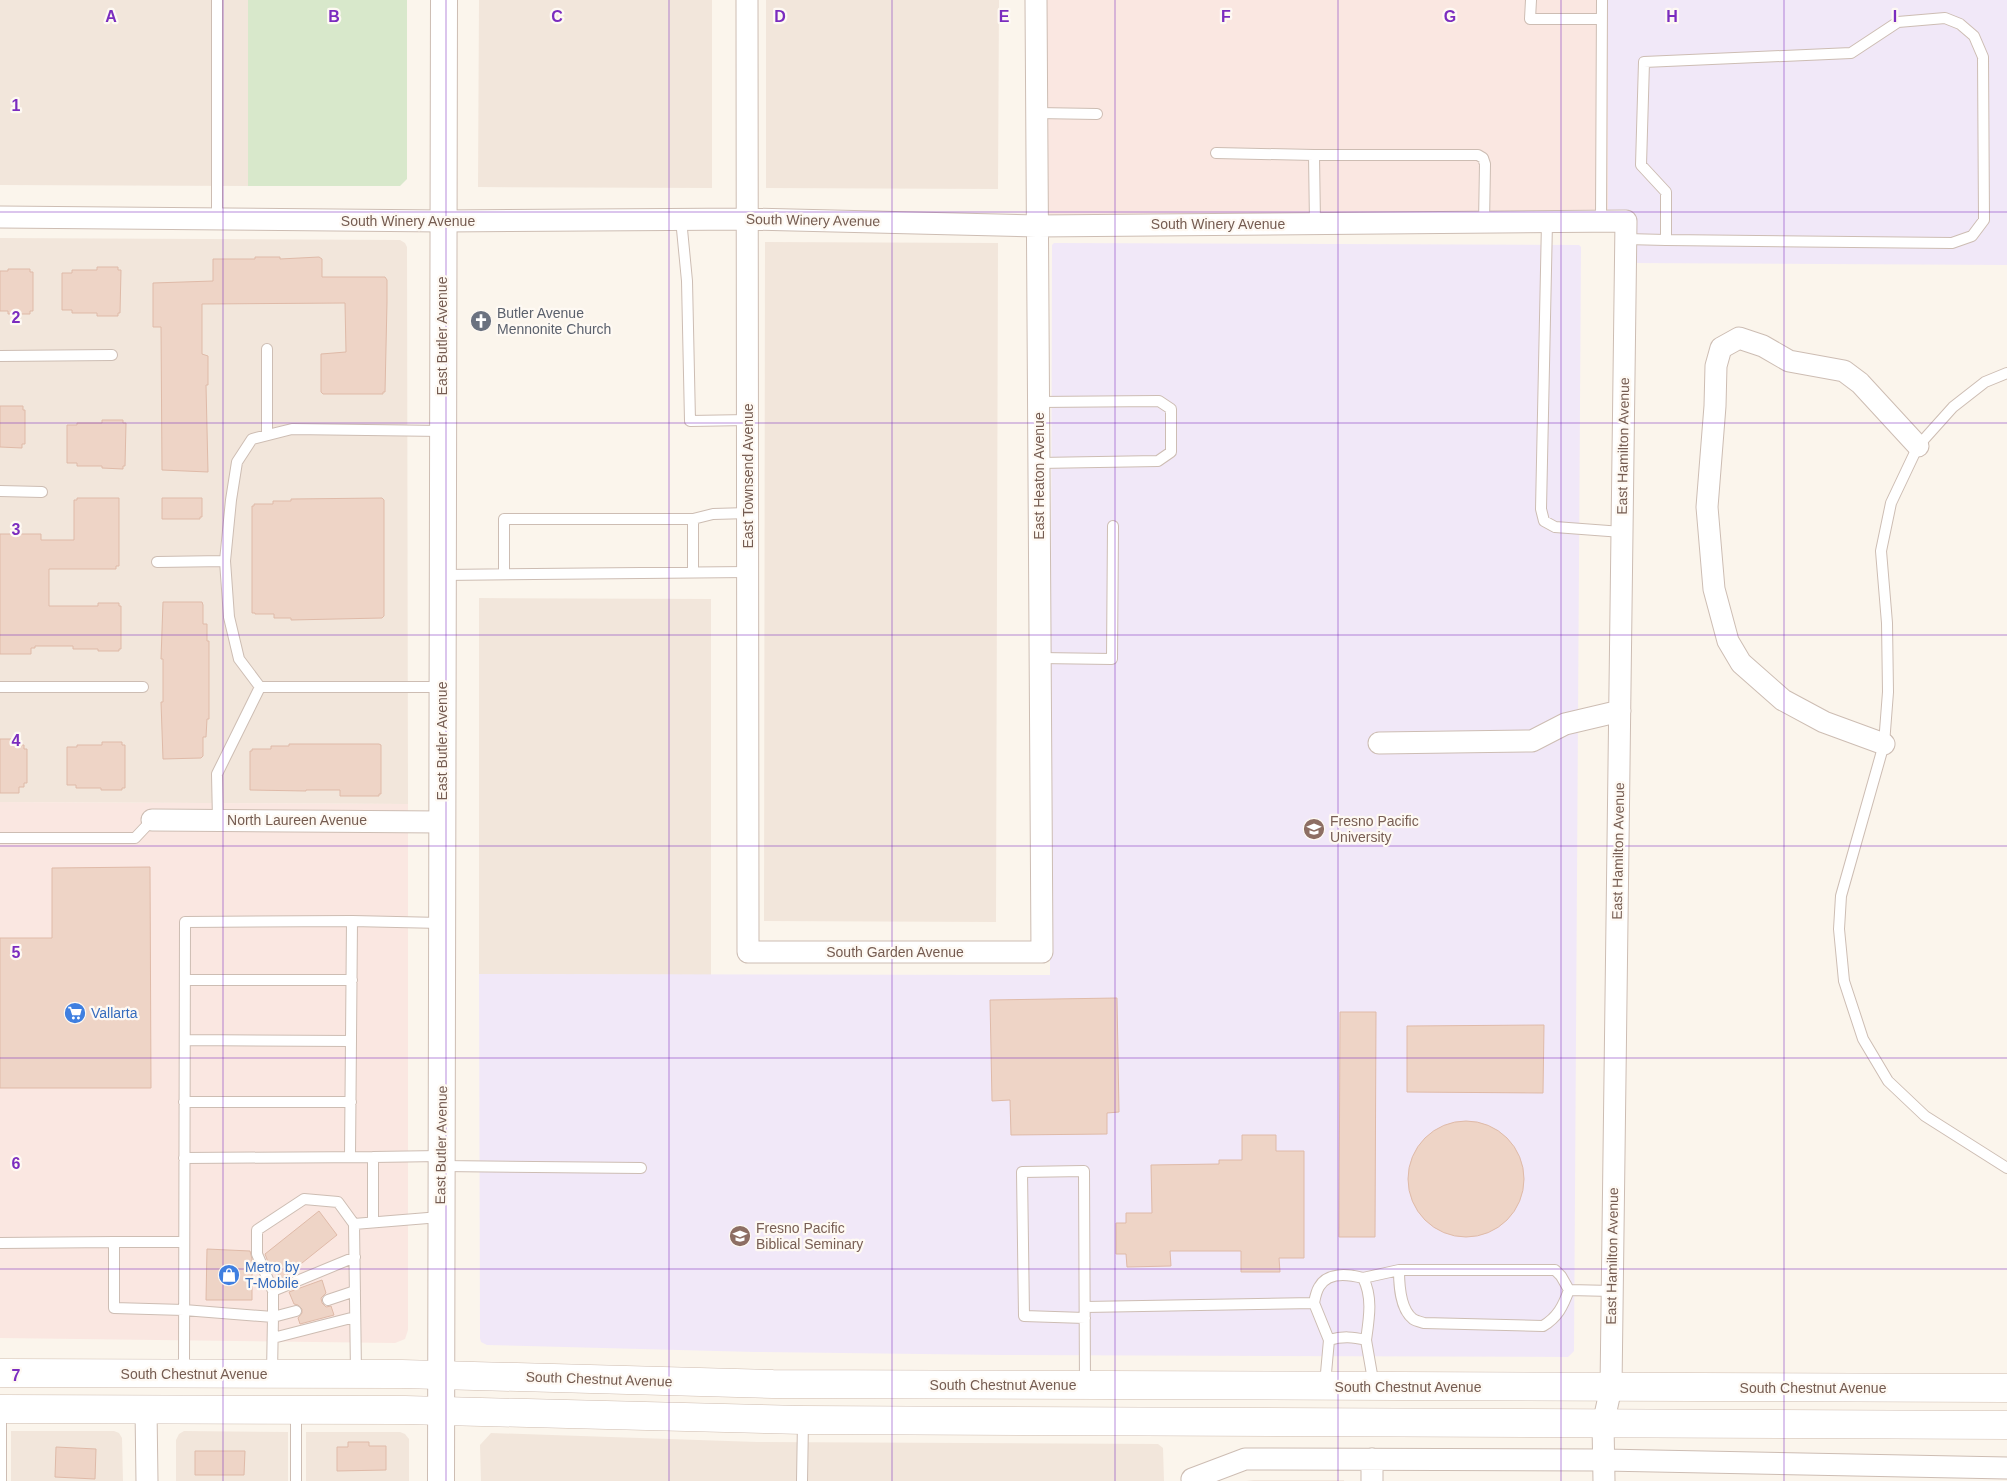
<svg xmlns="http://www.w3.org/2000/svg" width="2007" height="1481" viewBox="0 0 2007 1481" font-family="Helvetica,sans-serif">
	<rect width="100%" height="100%" fill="#fbf5ec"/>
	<path fill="#f2e6db" d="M0,0H248V186L0,185Z
		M479,0H712V188L478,187Z
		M766,0H999L998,189L766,188Z
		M0,238L400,240L405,243L407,247L408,804L0,802Z
		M765,242L998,243L996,922L764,921Z
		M479,598L711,599V975L479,974Z
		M11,1431H114L119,1433L122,1438L123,1481H11Z
		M184,1431L288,1432V1481H176V1440L179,1434Z
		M306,1432H400L405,1434L409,1439V1481H306Z
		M491,1433L757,1442L1158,1444L1163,1448L1164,1481H481L480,1445Z
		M1254,1480H1344V1481H1246Z"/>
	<path fill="#fae7e1" d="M1036,0H1608V218L1035,216Z
		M0,802L408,804V1330L405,1339L395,1343L0,1338Z"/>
	<path fill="#f1e8f8" d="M1608,0H2007V265L1634,263L1608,218Z
		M1054,243L1579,245L1581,247L1574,1351L1568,1357L1001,1355L755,1352L487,1345L481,1342L480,1338L479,974L1050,975L1052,245Z"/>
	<path fill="#d8e8cb" d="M248,0H407V179L400,186H248Z"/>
	<path fill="#eed4c6" stroke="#dfbaa8" d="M255,257H280V259L319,257L322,259V277H385L387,280V302L385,392H383V394H323L321,392V354L346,352L345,303L202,304V354L208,356V385H206L208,472L162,470L161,327H153V283L213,281V259H255Z
		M97,267H118V270H121L120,313H118V316H97V313H72V310H62V273H72V270H97Z
		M8,269H30V272H33V311H30V314H8V311H0V271H8Z
		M0,406H23V410H25V444H22V448L0,447Z
		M102,420H123V423H126L125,466H123V469L102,468V466H77V463H67V425H77V423H102Z
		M77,498H119V566H116V569H49V606H98V603H119V606H121V649H119V651H98V649H73V646H35V648H31V654H0V534H41V540H74V500H77Z
		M162,498H202V517H200V519H162Z
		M382,498L384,500V616L382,618L291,620V618H274V614H255V613H252V506H254V504H273V501H291V499Z
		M163,602H202L203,605V624H207V641H209V719H207L206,737H203V756L201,758L163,759L161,702H163V659H161Z
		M0,739H19V745H24V749H27V783H24V787H19V793H0Z
		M102,742H122V745H125V788H122V790H101V788H76V785H67V747H77V745H102Z
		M289,744H379L381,745V794H379V796H340V790H306V791L250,790V751H252V749H271V746H289Z
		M150,867L151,1088H0V938H52V868Z
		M1117,998L1119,1112L1107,1113V1134L1011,1135L1010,1100L992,1101L990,1000Z
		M1340,1012H1376L1375,1237H1339Z
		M1544,1025L1543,1093L1407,1092V1026Z
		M1408 1179a58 58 0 1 1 116 0a58 58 0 1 1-116 0Z
		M1242,1135H1276V1151H1304V1258H1279L1280,1272H1241V1251H1170L1171,1266L1127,1267L1126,1254H1116V1223H1126V1213H1152L1151,1165L1219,1164V1160H1242Z
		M319,1211L337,1235L282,1279L268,1262L265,1254Z
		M207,1249L250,1251L252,1259V1300H206Z
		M322,1280L326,1293L321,1298L322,1303L326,1307L331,1306L334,1315L300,1324L298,1318L302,1313V1309L298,1305L294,1304L289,1292Z
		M348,1442H369V1446H386V1470L337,1471V1447H348Z
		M56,1447L96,1449L95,1479L55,1477Z
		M195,1451H245L244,1475H195Z"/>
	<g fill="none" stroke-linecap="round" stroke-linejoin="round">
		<g stroke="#cdbdb3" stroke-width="12">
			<path id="service" d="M1531,0L1530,19H1602
				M1037,113L1097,114
				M1216,153L1314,155
				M217,219V0
				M681,219L687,281L690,421L748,420
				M1601,221L1602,0
				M1547,222L1541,509L1544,521L1555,527L1622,532
				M1315,223L1314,155H1478L1483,158L1485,164L1484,223
				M1626,239L1666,240L1952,243L1972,236L1984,220L1983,57L1974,36L1960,24L1945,18L1898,22L1851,53L1644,62L1641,165L1666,192V240
				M267,349V435
				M0,356L112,355
				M2007,373L1985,382L1953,407L1918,446L1891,503L1881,551L1887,623L1888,692L1884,744L1841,896L1839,929L1844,981L1863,1039L1888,1081L1925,1116L2007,1168
				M1038,402L1159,401L1171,409V452L1158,461L1039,463
				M0,491L42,492
				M157,562L225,561
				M693,572V519
				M504,574V519H693L713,514L748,513
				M443,575L748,572
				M1040,658L1112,659L1113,526
				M0,687H143
				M260,687L239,659L229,617L225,561L231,500L237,462L252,439L292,429L442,431
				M218,820L217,774L260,687H441
				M0,838H135L152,820
				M185,980H352
				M185,1040L351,1041
				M184,1102H351
				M350,1156L352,921
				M184,1158L373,1157
				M442,1166L641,1168
				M373,1221V1157L440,1156
				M354,1224L440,1217
				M114,1242H184
				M0,1243L114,1242V1308L184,1310L273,1317L272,1373
				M1399,1270H1555L1561,1276L1569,1290C1563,1306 1558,1317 1543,1326L1424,1323C1421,1322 1416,1321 1413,1319C1400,1309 1399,1285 1399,1270Z
				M1363,1278L1399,1270
				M1569,1290L1612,1291
				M273,1291L355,1257
				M328,1300L355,1291
				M1085,1307L1314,1303
				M296,1311L273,1317V1291L257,1254V1230L304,1199L338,1202L354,1224L356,1373
				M1085,1318L1024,1316L1022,1172L1084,1171L1085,1385
				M273,1338L355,1317
				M1329,1340L1314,1303C1315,1298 1316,1292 1319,1287C1327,1272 1348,1274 1363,1278C1373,1297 1369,1319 1366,1340
				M184,1371L185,922L352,921L441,923
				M1325,1384L1329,1340C1343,1336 1353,1337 1366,1340L1374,1386
				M1,1410V1481
				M296,1410V1481
				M802,1481L803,1421"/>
		</g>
		<g stroke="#cdbdb3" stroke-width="23">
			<path id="minor" d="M747,0L748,952H1042L1036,0
				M0,217L443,221L748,219L1037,226L1626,221L1611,1388L1603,1424L1604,1481
				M1379,743L1532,741L1565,724L1620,711
				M1884,744L1824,722L1783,700L1741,663L1728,641L1714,589L1707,507L1715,406L1716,366L1721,348L1739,338L1763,346L1789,361L1844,371L1860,383L1918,446
				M152,820L442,822
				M146,1409L147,1481
				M1372,1459V1481
				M1192,1479L1245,1459L1604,1460L2007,1468"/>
		</g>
		<g stroke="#cdbdb3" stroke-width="28">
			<path id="tertiary" d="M441,1481L444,0"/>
		</g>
		<g stroke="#cfbdb0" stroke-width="29">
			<path id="secondary" d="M0,1373L402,1374L773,1384L2007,1388
				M0,1409L405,1410L803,1420L2007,1425"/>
		</g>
		<use href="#service" stroke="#fff" stroke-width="10"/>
		<use href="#minor" stroke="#fff" stroke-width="21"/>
		<use href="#tertiary" stroke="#fff" stroke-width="26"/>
		<use href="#secondary" stroke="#fff" stroke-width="28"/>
	</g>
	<path fill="none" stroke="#7b2cbf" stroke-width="1" stroke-opacity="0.55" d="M223,0V1481M446,0V1481M669,0V1481M892,0V1481M1115,0V1481M1338,0V1481M1561,0V1481M1784,0V1481M0,212H2007M0,423H2007M0,635H2007M0,846H2007M0,1058H2007M0,1269H2007"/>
	<defs>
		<g id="church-disc" transform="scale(1.125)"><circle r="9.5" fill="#6b7280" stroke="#fef9f3"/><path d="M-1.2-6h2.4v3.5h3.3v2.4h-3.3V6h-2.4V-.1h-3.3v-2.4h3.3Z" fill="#fff"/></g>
		<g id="university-disc" transform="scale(1.125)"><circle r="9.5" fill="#8d6e63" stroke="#fef9f3"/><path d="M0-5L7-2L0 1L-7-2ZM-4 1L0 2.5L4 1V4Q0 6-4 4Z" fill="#fff"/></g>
		<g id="supermarket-disc" transform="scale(1.125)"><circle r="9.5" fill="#3f7fe0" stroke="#fef9f3"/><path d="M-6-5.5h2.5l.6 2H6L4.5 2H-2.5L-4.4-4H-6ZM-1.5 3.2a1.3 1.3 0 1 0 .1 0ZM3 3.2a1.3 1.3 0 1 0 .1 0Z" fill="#fff"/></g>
		<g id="shop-disc" transform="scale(1.125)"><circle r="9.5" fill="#3f7fe0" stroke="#fef9f3"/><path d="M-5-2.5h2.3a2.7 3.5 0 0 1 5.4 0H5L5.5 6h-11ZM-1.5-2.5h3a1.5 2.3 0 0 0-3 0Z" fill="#fff"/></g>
	</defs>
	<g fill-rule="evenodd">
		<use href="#church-disc" x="481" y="321"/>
		<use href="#university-disc" x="1314" y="829"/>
		<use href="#supermarket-disc" x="75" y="1013"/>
		<use href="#university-disc" x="740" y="1236"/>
		<use href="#shop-disc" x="229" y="1275"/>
	</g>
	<g text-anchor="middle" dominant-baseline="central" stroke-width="4.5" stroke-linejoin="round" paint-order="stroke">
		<g font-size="14" fill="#755c51" stroke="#fef9f3">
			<text transform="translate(813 220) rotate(1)">South Winery Avenue</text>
			<text x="408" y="221">South Winery Avenue</text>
			<text x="1218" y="224">South Winery Avenue</text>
			<text transform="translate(442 336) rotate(-90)">East Butler Avenue</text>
			<text transform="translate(1623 446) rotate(-89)">East Hamilton Avenue</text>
			<text transform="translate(748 476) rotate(-90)">East Townsend Avenue</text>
			<text transform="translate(1039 476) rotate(-90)">East Heaton Avenue</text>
			<text transform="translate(442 741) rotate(-90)">East Butler Avenue</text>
			<text x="297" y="820">North Laureen Avenue</text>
			<text transform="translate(1618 851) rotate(-89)">East Hamilton Avenue</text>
			<text x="895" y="952">South Garden Avenue</text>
			<text transform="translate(441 1145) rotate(-89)">East Butler Avenue</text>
			<text transform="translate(1612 1256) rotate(-89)">East Hamilton Avenue</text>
			<text x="194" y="1374">South Chestnut Avenue</text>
			<text transform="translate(599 1379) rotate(2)">South Chestnut Avenue</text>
			<text x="1003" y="1385">South Chestnut Avenue</text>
			<text x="1408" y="1387">South Chestnut Avenue</text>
			<text x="1813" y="1388">South Chestnut Avenue</text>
		</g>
		<g font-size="14" fill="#5b616d" stroke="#fef9f3" text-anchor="start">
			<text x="497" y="313">Butler Avenue<tspan x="497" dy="16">Mennonite Church</tspan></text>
		</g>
		<g font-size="14" fill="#785e54" stroke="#fef9f3" text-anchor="start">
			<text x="1330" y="821">Fresno Pacific<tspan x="1330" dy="16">University</tspan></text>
			<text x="756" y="1228">Fresno Pacific<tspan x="756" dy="16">Biblical Seminary</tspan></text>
		</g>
		<g font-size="14" fill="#366cbe" stroke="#fef9f3" text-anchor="start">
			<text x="91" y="1013">Vallarta</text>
			<text x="245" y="1267">Metro by<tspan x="245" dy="16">T-Mobile</tspan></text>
		</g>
	</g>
	<g font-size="16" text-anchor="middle" font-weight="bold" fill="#7b2cbf" stroke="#fef9f3" stroke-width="4.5" stroke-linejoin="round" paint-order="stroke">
		<text x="111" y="22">A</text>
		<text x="334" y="22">B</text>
		<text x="557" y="22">C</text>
		<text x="780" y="22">D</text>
		<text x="1004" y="22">E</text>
		<text x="1226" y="22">F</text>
		<text x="1450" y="22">G</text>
		<text x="1672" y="22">H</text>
		<text x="1895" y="22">I</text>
		<text x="16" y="111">1</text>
		<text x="16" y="323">2</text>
		<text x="16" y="535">3</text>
		<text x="16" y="746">4</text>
		<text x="16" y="958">5</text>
		<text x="16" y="1169">6</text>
		<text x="16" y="1381">7</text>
	</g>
</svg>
